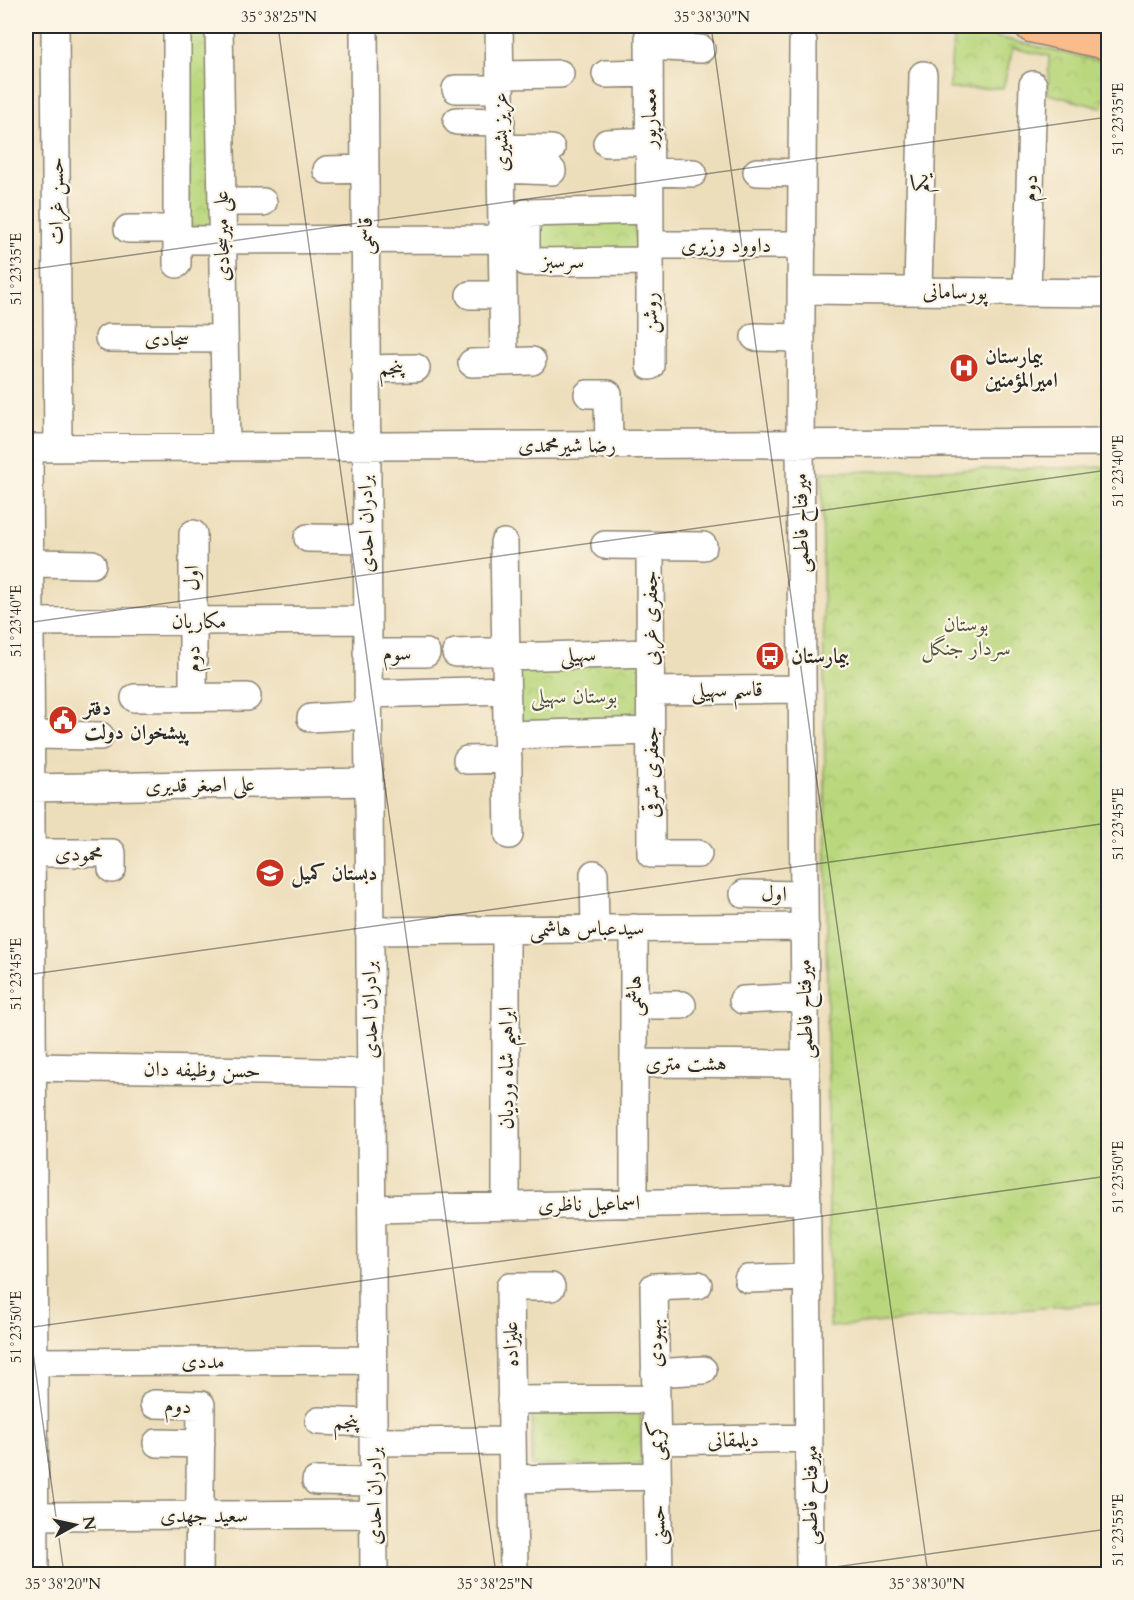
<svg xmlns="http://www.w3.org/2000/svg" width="1134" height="1600" viewBox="0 0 1134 1600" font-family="Cardo,Amiri,serif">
	<defs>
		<pattern id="park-crowns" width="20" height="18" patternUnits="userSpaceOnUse" patternTransform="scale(1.5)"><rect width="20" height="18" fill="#b9d77d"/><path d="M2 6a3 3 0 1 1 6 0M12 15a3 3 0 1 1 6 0" fill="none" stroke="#9fb96c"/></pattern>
	</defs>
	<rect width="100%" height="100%" fill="#fcf5e5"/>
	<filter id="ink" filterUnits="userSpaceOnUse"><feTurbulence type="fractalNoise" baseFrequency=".0167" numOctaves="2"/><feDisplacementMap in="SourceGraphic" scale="12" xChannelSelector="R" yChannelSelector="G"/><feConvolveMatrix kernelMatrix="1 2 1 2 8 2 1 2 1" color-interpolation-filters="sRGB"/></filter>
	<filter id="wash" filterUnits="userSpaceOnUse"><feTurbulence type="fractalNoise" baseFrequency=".008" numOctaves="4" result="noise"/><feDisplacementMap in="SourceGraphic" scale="24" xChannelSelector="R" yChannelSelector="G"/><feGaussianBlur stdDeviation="1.35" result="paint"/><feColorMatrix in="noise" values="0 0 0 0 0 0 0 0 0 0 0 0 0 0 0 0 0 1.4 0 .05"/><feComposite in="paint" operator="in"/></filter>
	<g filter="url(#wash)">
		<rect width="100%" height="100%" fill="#eddebb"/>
		<path fill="url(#park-crowns)" stroke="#728154" stroke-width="1.5" d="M180,26H214L215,226L181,227Z
			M954,27L1108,63V92L1102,108L1048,94L1049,56L1013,48L1003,88L949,89Z
			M635,219L636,252L537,254L536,222Z
			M1108,467V1302L830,1327L822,472Z
			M506,659H643V732H506Z
			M641,1411V1465L532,1466V1412Z"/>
	</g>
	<g filter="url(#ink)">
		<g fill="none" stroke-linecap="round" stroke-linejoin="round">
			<g stroke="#8c8473" stroke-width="30">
				<path id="minor" d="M55,26L58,448
					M219,26L226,447
					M364,26L374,1574
					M499,26L504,360
					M649,26L650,245V261L526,262V213L650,210
					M803,42L800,444L810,1574
					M649,46L701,49
					M606,74L649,73
					M500,75L560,74
					M456,89H500
					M457,121L501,122
					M607,143L650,141
					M501,148L551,149
					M501,169L552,171
					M327,170L364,169
					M650,172L693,173
					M757,172L802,173
					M222,202H263
					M128,229H177
					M177,240L526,239
					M650,245H802
					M177,264V26
					M802,290L1108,293
					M918,291L923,75
					M1027,292L1033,85
					M470,295H503
					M755,337L801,338
					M109,338L224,339
					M472,363L532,361
					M650,366V261
					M365,369L416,368
					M588,394H608L609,445
					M26,448L1108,442
					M29,448L35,1574
					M193,534V697
					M308,538L366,539
					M504,543L509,835
					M605,545L703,546
					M650,546L651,854H698
					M30,563L92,564
					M30,622L368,620
					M367,653H426
					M456,653L506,651
					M506,657L651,653
					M651,691L802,689
					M368,694L507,690
					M135,698L247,697
					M311,718L368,715
					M31,735L100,736
					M507,735L651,731
					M467,760L508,759
					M31,788L368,782
					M32,853H112V869
					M594,874L595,929
					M744,894L804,895
					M634,928V1204
					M506,930V1206
					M369,931L805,927
					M743,1000L805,997
					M634,1005H682
					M634,1063L806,1064
					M33,1067L371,1073
					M372,1209L807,1200
					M748,1279L808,1277
					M34,1362L373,1360
					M655,1373L703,1370
					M511,1400L655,1399
					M154,1404L201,1405L199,1574
					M319,1421L373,1423
					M657,1441L809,1438
					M374,1442L512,1441
					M157,1443L201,1444
					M514,1479L657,1476
					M316,1481L374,1482
					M35,1516L373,1514
					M514,1574L510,1287H551
					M659,1574L654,1287L698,1285"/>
			</g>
			<g stroke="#8c8473" stroke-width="36">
				<path id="highway" d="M1032,26L1108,43"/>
			</g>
			<use href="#minor" stroke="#fff" stroke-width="27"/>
			<use href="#highway" stroke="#f9bc8a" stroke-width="33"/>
		</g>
	</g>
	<path fill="none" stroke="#2b2b2b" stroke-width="1.5" stroke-opacity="0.45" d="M278,26L496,1574M711,26L928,1574M26,270L1108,117M26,623L1108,470M26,975L1108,823M26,1302L64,1574M26,1328L1108,1176M785,1574L1108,1529"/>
	<defs>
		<g id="hospital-disc" transform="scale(1.5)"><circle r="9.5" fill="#c8321e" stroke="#fcf5e5"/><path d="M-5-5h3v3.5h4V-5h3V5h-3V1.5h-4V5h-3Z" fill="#fff"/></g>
		<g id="bus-disc" transform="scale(1.5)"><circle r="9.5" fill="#c8321e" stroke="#fcf5e5"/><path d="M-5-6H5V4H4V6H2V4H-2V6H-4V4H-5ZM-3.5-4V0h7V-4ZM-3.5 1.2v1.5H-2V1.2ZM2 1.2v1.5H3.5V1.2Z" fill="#fff"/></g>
		<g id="civic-disc" transform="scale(1.5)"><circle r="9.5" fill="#c8321e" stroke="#fcf5e5"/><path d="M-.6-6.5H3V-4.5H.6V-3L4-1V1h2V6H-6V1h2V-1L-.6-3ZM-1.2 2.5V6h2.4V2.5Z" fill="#fff"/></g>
		<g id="school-disc" transform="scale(1.5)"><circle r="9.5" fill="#c8321e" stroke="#fcf5e5"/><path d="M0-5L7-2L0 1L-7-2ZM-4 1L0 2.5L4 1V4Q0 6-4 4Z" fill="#fff"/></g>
	</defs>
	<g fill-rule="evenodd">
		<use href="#hospital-disc" x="964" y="368"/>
		<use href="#bus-disc" x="770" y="656"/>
		<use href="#civic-disc" x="63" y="720"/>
		<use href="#school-disc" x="270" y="873"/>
	</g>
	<g text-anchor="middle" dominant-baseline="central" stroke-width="4.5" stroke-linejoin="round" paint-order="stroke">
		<g font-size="21" fill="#2b2b2b" stroke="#fcf5e5">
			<text transform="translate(649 118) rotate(-90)">معمارپور</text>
			<text transform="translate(501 132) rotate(-91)">عزیز بشیری</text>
			<text transform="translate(921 183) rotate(-89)">یکم</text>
			<text transform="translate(1030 188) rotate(-88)">دوم</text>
			<text transform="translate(56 201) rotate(-90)">حسن غرات</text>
			<text transform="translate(222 236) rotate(-91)">علی میرسجادی</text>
			<text transform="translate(365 236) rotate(-90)">قاسمی</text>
			<text x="726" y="245">داوود وزیری</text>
			<text x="563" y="261">سرسبز</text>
			<text transform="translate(955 292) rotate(1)">پورسامانی</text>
			<text transform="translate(650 313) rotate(-90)">روشن</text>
			<text transform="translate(167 339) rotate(1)">سجادی</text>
			<text transform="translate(391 368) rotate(-2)">پنجم</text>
			<text x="567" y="445">رضا شیرمحمدی</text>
			<text transform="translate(801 523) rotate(-91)">میرفتاح فاطمی</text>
			<text transform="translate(366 524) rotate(-91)">برادران احدی</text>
			<text transform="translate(192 578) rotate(-89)">اول</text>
			<text transform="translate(650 618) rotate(-90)">جعفری غربی</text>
			<text x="199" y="621">مکاریان</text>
			<text x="397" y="653">سوم</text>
			<text transform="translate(578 655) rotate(-2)">سهیلی</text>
			<text transform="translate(193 659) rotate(-91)">دوم</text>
			<text transform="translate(727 690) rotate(-1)">قاسم سهیلی</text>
			<text transform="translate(651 772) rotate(-90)">جعفری شرقی</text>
			<text transform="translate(200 785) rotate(-1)">علی اصغر قدیری</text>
			<text transform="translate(79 854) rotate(2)">محمودی</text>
			<text transform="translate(774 894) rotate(1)">اول</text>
			<text transform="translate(587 929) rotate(-1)">سیدعباس هاشمی</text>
			<text transform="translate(634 996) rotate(-90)">هاشمی</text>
			<text transform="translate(805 1009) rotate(-91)">میرفتاح فاطمی</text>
			<text transform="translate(370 1010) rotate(-91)">برادران احدی</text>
			<text x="686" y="1063">هشت متری</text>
			<text transform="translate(506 1068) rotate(-90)">ابراهیم شاه وردیان</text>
			<text transform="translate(202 1070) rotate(1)">حسن وظیفه دان</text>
			<text transform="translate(589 1204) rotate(-1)">اسماعیل ناظری</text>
			<text transform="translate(655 1343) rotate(-91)">بهبودی</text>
			<text transform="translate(511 1344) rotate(-91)">علیزاده</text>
			<text x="203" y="1361">مددی</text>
			<text transform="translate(178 1406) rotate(3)">دوم</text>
			<text transform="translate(346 1422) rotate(2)">پنجم</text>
			<text transform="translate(733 1440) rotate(-1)">دیلمقانی</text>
			<text transform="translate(656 1441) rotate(-91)">کریمی</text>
			<text transform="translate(810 1495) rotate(-90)">میرفتاح فاطمی</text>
			<text transform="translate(374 1496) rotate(-90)">برادران احدی</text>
			<text x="204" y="1515">سعید جهدی</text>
			<text transform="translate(658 1525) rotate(-91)">حسنی</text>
		</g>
		<g font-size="21" font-weight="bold" fill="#2b2b2b" stroke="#fcf5e5" text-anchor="start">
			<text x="985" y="356">بیمارستان<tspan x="985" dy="24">امیرالمؤمنین</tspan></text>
			<text x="791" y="656">بیمارستان</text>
			<text x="84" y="708">دفتر<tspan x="84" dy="24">پیشخوان دولت</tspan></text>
			<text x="291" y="873">دبستان کمیل</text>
		</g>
		<g font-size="21" fill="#4e5640" stroke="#fcf5e5">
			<text x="966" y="624">بوستان<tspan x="966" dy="24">سردار جنگل</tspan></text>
			<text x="574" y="696">بوستان سهیلی</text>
		</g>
	</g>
	<rect width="1134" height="1600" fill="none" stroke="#fcf5e5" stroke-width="66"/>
	<g transform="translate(75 1525) rotate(82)" stroke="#fcf5e5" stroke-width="4.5" paint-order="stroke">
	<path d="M0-4.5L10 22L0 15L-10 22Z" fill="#2b2b2b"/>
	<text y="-9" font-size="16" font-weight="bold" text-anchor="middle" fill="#2b2b2b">N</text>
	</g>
	<rect x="33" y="33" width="1068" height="1534" fill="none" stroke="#2b2b2b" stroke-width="2"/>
	<g font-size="15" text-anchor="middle" fill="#2b2b2b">
		<text x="279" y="22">35°38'25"N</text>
		<text x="712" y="22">35°38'30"N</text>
		<text transform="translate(1118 119) rotate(-90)" y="5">51°23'35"E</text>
		<text transform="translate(16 269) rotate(-90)" y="5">51°23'35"E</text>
		<text transform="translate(1118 471) rotate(-90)" y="5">51°23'40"E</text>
		<text transform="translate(16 621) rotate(-90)" y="5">51°23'40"E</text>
		<text transform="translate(1118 824) rotate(-90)" y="5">51°23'45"E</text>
		<text transform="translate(16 974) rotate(-90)" y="5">51°23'45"E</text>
		<text transform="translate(1118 1177) rotate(-90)" y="5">51°23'50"E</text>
		<text transform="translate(16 1327) rotate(-90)" y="5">51°23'50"E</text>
		<text transform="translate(1118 1530) rotate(-90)" y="5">51°23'55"E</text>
		<text x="63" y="1589">35°38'20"N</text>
		<text x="495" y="1589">35°38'25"N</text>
		<text x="927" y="1589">35°38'30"N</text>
	</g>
</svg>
